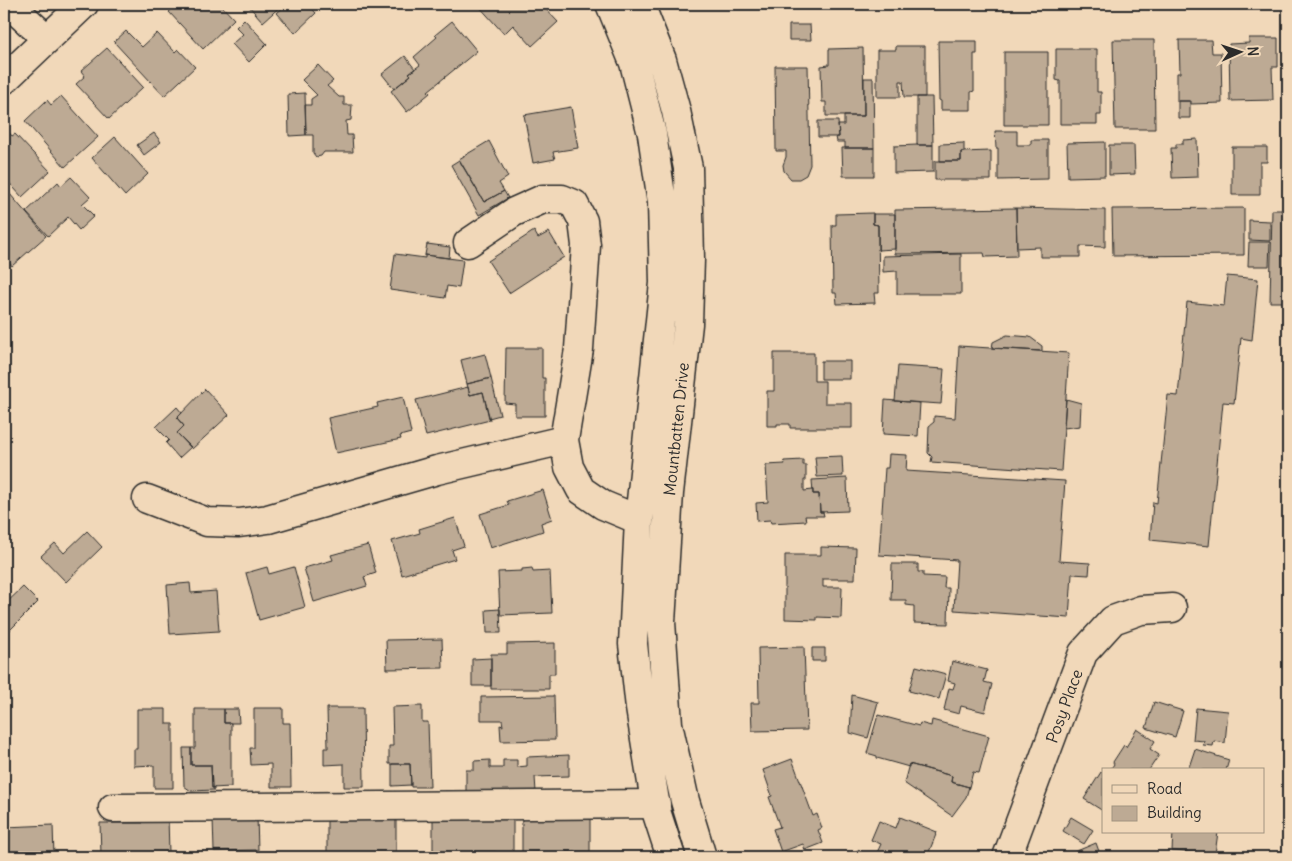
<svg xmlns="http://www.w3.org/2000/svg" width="1292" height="861" viewBox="0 0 1292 861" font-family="Delius,sans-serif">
	<rect width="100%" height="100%" fill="#f1d8b9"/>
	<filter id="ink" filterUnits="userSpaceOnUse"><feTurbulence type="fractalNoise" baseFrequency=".02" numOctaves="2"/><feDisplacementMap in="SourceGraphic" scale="10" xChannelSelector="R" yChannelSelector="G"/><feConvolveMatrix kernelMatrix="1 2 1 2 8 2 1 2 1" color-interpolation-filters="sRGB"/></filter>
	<g filter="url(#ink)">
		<path fill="#bdaa94" stroke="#2b2b2b" d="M166,4H220L234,19L203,49L169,12L171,10Z
			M247,4H283L263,22Z
			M287,4H308L316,13L295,33L277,13Z
			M480,4H541L558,22L532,46L513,25L504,34L478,5Z
			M244,19L267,44L249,62L232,44L243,34L236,27Z
			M452,21L477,51L428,91L430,93L407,112L391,91L411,75L409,73L420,65L414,57L437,37L435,35Z
			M789,25H810L811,40H789Z
			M126,31L142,47L157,33L175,52L178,49L195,67L164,96L114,42Z
			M1249,38H1278V67H1272L1273,100L1230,101L1229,44L1249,43Z
			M1113,40H1154L1155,129H1115Z
			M1179,40H1211L1212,53H1221L1222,103L1191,104V101H1177V73H1180Z
			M938,41H977V54H974V91L971,92V110H941V101L939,100Z
			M896,46H925V97H904L903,81H900V97H877V50H896Z
			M107,48L143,87L109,119L76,84L85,76L81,71Z
			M863,48L864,116H826V102H822L821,66L829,65V49Z
			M1056,49H1097V92H1101V115H1097V124H1060V81L1056,80Z
			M1004,52H1048V125H1004Z
			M405,56L415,69L409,73L411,75L394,89L382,74Z
			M318,65L333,81L327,86L339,97H344V105H352L351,120L346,121L347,135H352L353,152H324L321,156L316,157L313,153V135H306L305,105H311V99L317,95L302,80Z
			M775,66H808L810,165L806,175L799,179H791L784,171L783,165L786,157V151H776Z
			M864,78H873L874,148H845V142H837L836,137H839L838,125H844V116H864Z
			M305,93L306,135L289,136L288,94Z
			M61,96L98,137L65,167L25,121L47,100L51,105Z
			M917,97H932L933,145H917Z
			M1178,101H1190V118H1178Z
			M571,107L578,148L553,152L555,159L533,163L524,115Z
			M818,121H838L839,137H818Z
			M4,127L12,136L15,134L50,171L22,197L4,177Z
			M995,131H1017V145H1031V140H1048V179L998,180V148H996Z
			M154,133L161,142L144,155L137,145Z
			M115,137L148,174L125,196L92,158Z
			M1197,139L1198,177L1172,178L1171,148H1176V144H1183V140Z
			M489,141L508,177L499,183L504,191L484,202L459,159Z
			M1105,142V176L1068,177L1067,143Z
			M964,143V152H961V161H940V144Z
			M917,145H933V172L894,173V146Z
			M1109,145H1134L1135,174L1109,175Z
			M1232,147H1267V162H1260V195H1232Z
			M842,148H874V176H843Z
			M991,151V180H935V161H961V152Z
			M459,160L484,202L504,191L508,198L479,215L451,165Z
			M71,177L90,197L82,204L94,216L79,230L68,217L48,236L26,212L58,182L61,186Z
			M9,193L46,236L12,266L4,257V198Z
			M1016,208L1105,210V247L1080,246V257H1040V247L1017,248Z
			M1016,208L1017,256L985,257L984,253L895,254V210Z
			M1244,208V255L1113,256L1112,209Z
			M1272,210H1288V302H1270Z
			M873,213V224L878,225L879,293H874L875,303L837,304L836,293H833L832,225H836V214Z
			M873,214H895V249L878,250V225L873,224Z
			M1249,220L1270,221V241L1249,240Z
			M534,231L538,238L549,232L564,257L509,293L488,261Z
			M1249,242H1270L1269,266H1248Z
			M427,244L450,247L449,258L425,255Z
			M395,254L425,258V255L463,260L459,288L447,286L445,298L390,290Z
			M961,254V294H897V271L883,272V256Z
			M1227,276L1258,279L1252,340L1241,338L1234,403L1223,402L1209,546L1150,540L1153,502L1157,503L1168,395L1178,396L1187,302L1224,306Z
			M1007,335L1030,337L1042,346V351L992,348L993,342Z
			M959,346L1069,353L1061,471L931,462L932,457L928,453L929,426L934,422V416L955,418Z
			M506,348H542V378H545V416H515V404L505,403Z
			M774,353H814V381H825V403H852V428H790V424H777V426H767V391H774Z
			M485,354L491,378L467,384L461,360Z
			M821,361H850V379H821Z
			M898,366L944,369L941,404L895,401Z
			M491,378L500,415L489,418L483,392L470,395L467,384Z
			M468,387L470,395L483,392L490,420L426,436L416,400Z
			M205,389L229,415L192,449L177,433L184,426L177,418Z
			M403,397L411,433L400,436L401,439L336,453L328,418L378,407L377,403Z
			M1066,399L1081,403L1080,426L1064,428Z
			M885,400L920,403L918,436L883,434Z
			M177,407L182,413L177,418L184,426L177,433L191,447L179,458L166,443L169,440L156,427Z
			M889,454L907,455L906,471L1065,481L1059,561L1090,563L1089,575L1072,574L1069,618L954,610L957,560L879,555L885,468H888Z
			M842,456L843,476L817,477L815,457Z
			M803,460V465H806V480H804V491L813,490V494H819L820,512H823L824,516H805L806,521L771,523L770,520L757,521L756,503L768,502L766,465L785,464L784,461Z
			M847,478L848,511L820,512L819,494H813L812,480Z
			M543,490L552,519L541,523L543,531L490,548L480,514L509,505L507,501Z
			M455,518L464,546L452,550L455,559L402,575L392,541L420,533L419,529Z
			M87,531L102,547L66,582L41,556L55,543L64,553Z
			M368,545L376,573L364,577L367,586L314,602L304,568L333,560L331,555Z
			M821,547L856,548L855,579H823V587H842L841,618L817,617V620L785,619V555H821Z
			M892,564H918V572H923V576L945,577L944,588H949L948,624L914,623V606L906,605V600H891Z
			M267,567L269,574L294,567L305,607L259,620L246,573Z
			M532,568L533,572L550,571L552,613L500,615L498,572L522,571V569Z
			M190,583L191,593L216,591L219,631L170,634L167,585Z
			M23,587L38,602L4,636V605Z
			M500,609L501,633H487L486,610Z
			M442,639L443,668L387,669L386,640Z
			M555,643V674H549V689H491V654H507V644Z
			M804,647L807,730L752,731L751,703H759L758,648Z
			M812,648H825V661H812Z
			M491,658V686H472V659Z
			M952,661L987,670L984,682L992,684L985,712L961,706L959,714L944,710L949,688L953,689L955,683L948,681Z
			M916,666L946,674L939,699L909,691Z
			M852,695L878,702L868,738L850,733Z
			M554,696L555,740L501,741L500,725L503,726L502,720H481V697Z
			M1154,702L1183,711L1175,737L1146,728Z
			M422,706V722H428L430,787H411L410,764H389V746H393L392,707Z
			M254,708H283V723H290L291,787H271V764L251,765L250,748H254Z
			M327,708H363L364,787H344V764L324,765V748H328Z
			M1196,708L1228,711L1225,743L1214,741L1213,746L1203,745L1204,741L1193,740Z
			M137,709H166V724H173V788H154V765L134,766V749H137Z
			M195,709H224V723H231V787L212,788L211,765H191V748H195Z
			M224,709H238L239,723H224Z
			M878,715L919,726L920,723L931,726L932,720L989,736L979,773L973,772L969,787L951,782L952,776L909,764V767L877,758V756L867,753Z
			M1137,729L1155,741L1150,749L1159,755L1149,770H1110L1114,764L1113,762L1124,745L1126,747Z
			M183,748H191V765H211L212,788L214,787V790L191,791L184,786Z
			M1195,749L1229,760L1226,770H1188Z
			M569,755V776L535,777L536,792L466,794V770H474V761L490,760V768H503V760H517V767L527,766V757Z
			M792,759L813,816L817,814L822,828L818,830L823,843L805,850L803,844L781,852L773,829L780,827L769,797L772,796L763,770Z
			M392,764H410L411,785L392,786Z
			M909,764L952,776L951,782L969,787L966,797L952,816L904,783Z
			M1101,772L1103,774V811L1084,799Z
			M497,810H513V856H496V852H475L474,856H449L448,853H433V819H497Z
			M168,817L169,853L101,855L100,823H143V818Z
			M257,817L258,850L214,851L213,818Z
			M900,817L937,832L927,857H875L881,844L871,840L879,821L896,828Z
			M1071,817L1093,830L1084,844L1063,831Z
			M522,819H590V852H566L565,856H538V852L522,853Z
			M396,820V853H371V857H344V853L327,854V821Z
			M53,825L54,857H4V827Z
			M1173,832H1218L1215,854L1172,851Z
			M1096,843L1101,857H1066L1073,854L1072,853Z
			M859,849L867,857H850Z"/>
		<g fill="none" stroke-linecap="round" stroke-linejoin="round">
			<g stroke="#2b2b2b" stroke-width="31">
				<path id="minor" d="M9,4L47,39
					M4,80L84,4
					M468,243L514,212L543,199H562L574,204L583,221L586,245L579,349L564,440L569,467L581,490L603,505L639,520
					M147,499L207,522L239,523L268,519L437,470L564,440
					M113,808L656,804
					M1007,857L1083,653L1113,620L1141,610L1172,608"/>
			</g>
			<g stroke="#2b2b2b" stroke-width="31">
				<path id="major" d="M610,4L634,63L652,134L662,202L664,283L639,520L633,644L640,708L657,814L671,857
					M640,4L662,60L676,111L688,168L690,259L688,324L669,493L661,622L668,724L685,801L702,857"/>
			</g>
			<use href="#minor" stroke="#f1d8b9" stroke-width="28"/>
			<use href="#major" stroke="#f1d8b9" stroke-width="28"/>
		</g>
	</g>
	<g text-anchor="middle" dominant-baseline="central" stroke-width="5" stroke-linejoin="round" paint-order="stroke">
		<g font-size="16" fill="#2b2b2b" stroke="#f1d8b9">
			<text transform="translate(676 429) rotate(-84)">Mountbatten Drive</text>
			<text transform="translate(1064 706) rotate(-70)">Posy Place</text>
		</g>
	</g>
	<rect width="1292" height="861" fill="none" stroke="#f1d8b9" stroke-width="20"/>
	<rect x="10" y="10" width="1272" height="841" fill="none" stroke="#2b2b2b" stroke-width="2" filter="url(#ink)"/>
	<rect x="1102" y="768" width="162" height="65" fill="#f1d8b9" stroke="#a29380"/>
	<rect x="1112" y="785" width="25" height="8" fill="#f1d8b9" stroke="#a29380"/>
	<text x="1147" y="794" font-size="15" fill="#2b2b2b">Road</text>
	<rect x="1112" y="806" width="25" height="15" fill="#bdaa94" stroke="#a29380"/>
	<text x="1147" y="818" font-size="15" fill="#2b2b2b">Building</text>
	<g transform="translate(1240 52) rotate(87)" stroke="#f1d8b9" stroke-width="4" paint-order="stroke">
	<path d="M0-4L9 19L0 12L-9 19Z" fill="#2b2b2b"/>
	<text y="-8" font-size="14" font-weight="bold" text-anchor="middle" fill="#2b2b2b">N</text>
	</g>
</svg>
